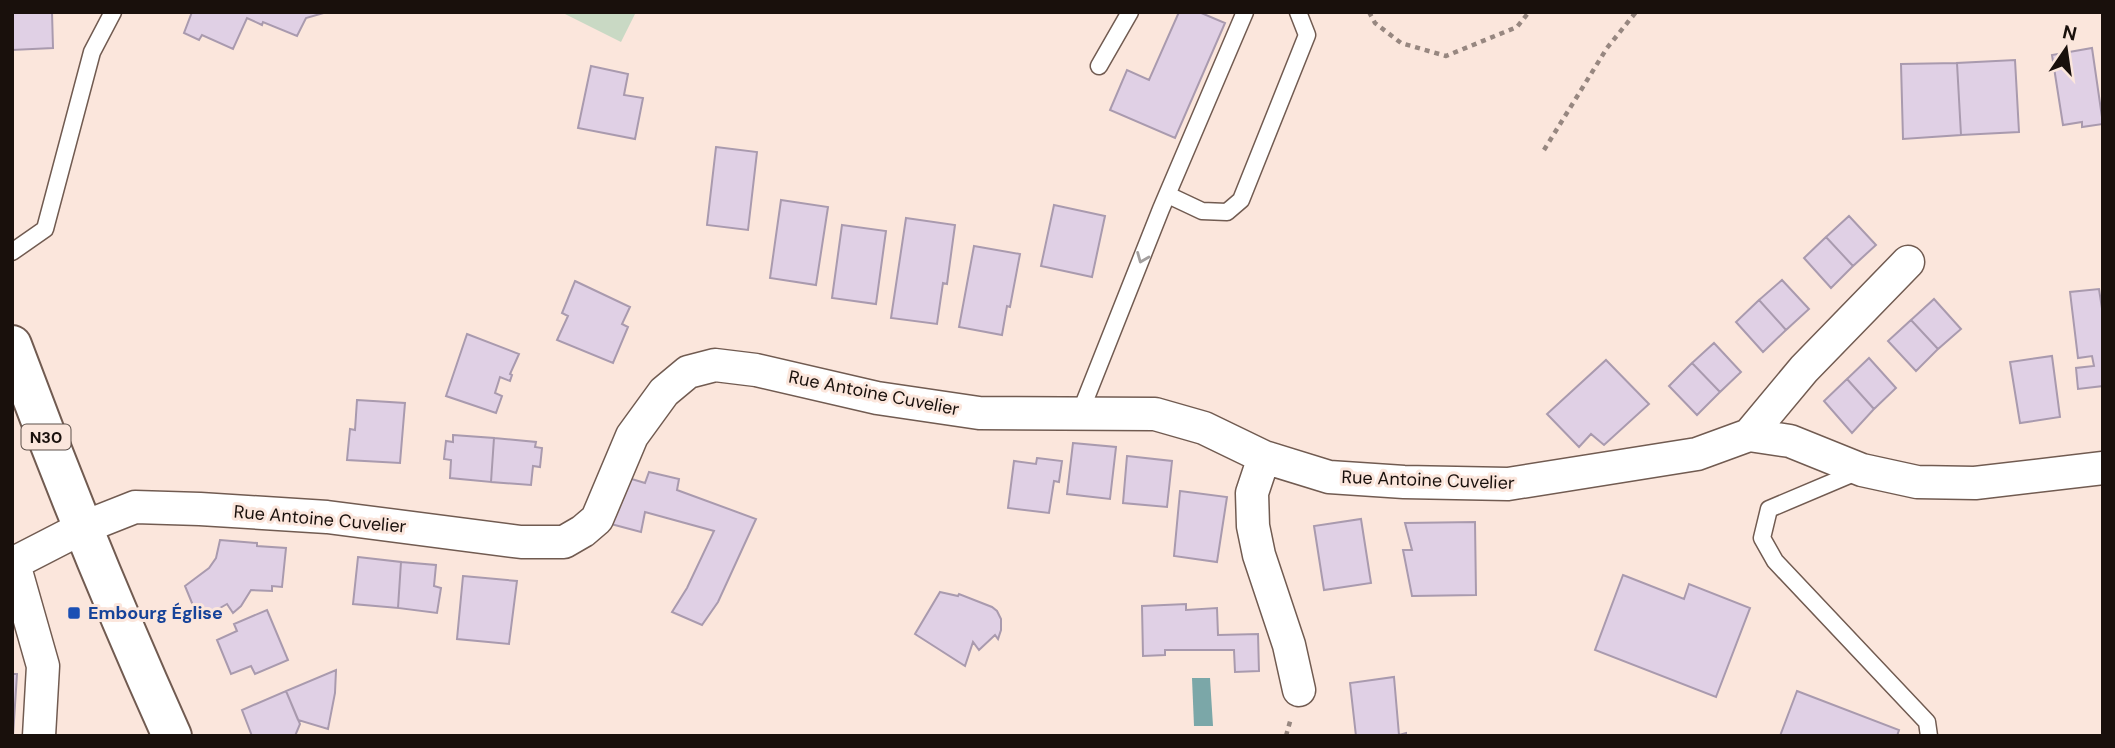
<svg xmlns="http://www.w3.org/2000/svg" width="2115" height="748" viewBox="0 0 2115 748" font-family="'DM Sans',sans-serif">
	<rect width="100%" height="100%" fill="#fbe6dc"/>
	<path fill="#c9d9c4" d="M561,12H636L621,42Z"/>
	<path fill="#7ba7a8" d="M1192,678H1210L1213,726H1194Z"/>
	<path fill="#e0d0e5" stroke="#a99aae" stroke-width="2" d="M12,12H52L53,48L12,50Z
		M192,12H327L306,18L297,36L263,22L262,25L247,18L233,49L202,35L199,40L184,33Z
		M1179,12H1199L1225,23L1175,138L1110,110L1127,70L1149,80Z
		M2092,48L2103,124L2082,127V122L2063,125L2052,55Z
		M2015,60L2019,132L1961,135L1957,63Z
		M1957,63L1961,135L1903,139L1901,64Z
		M591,66L628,74L624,95L643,98L635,139L578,128Z
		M716,147L757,152L748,230L707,225Z
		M781,200L828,207L816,285L770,278Z
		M1054,205L1105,216L1092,277L1041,266Z
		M1849,216L1876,245L1853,266L1826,237Z
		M906,218L955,225L947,284L943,283L937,324L891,318Z
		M842,225L886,231L876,304L832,298Z
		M1826,237L1853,266L1831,288L1804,258Z
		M974,246L1020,254L1010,307L1007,306L1002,335L959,327Z
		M1782,280L1809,309L1786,330L1759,300Z
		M575,281L630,307L622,324L628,327L613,363L557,340L568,316L562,313Z
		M2099,289L2103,315V386L2078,389L2076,368L2094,366L2092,356L2078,358L2070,292Z
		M1934,299L1961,329L1938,349L1911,320Z
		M1759,300L1786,330L1763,352L1736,322Z
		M1911,320L1938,349L1916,371L1888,341Z
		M467,334L519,354L510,374L512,375L510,381L500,377L495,393L502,396L496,413L446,396Z
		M1714,343L1741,372L1720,392L1692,363Z
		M2052,356L2060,417L2020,423L2010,362Z
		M1869,358L1896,388L1874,409L1847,379Z
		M1606,360L1649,404L1604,445L1591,434L1579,447L1547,414Z
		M1692,363L1720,392L1697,415L1669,386Z
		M1847,379L1874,409L1852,433L1824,401Z
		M357,400L405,403L400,463L347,460L350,429L355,430Z
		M453,435L494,438L491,482L450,478L451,460L444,459L446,441L453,442Z
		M494,438L536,442L535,447L542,448L540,467L533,466L531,485L491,482Z
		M1073,443L1116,447L1110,499L1067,494Z
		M1127,456L1172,461L1167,507L1123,503Z
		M1037,458L1062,461L1059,482L1054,481L1049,513L1008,508L1014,461L1036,464Z
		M649,472L679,479L677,490L756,519L718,602L702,625L672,612L687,588L714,531L645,512L641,532L611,524L625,477L645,483Z
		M1180,491L1227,497L1217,562L1174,556Z
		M1361,519L1371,583L1324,590L1314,526Z
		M1475,522L1476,595L1412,596L1403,550H1412L1405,523Z
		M220,540L257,543V546L286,548L282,587L272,586V591L251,590L241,606L233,613L227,604L199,620L185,586L209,568L216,558Z
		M358,557L401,562L398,608L353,604Z
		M401,562L436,565L434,586L441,588L437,613L398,608Z
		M1623,575L1684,599L1689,584L1750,608L1716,697L1595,650Z
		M463,576L517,581L509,644L457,639Z
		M940,592L958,596L959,594L992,607L997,611L1001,619V630L998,639L995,635L979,650L973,642L965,666L915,634Z
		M1186,604V610L1217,608L1218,635L1258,634L1259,671L1235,672L1234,650H1165V655L1143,656L1142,606Z
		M267,610L288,660L255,674L251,666L231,674L217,640L237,631L234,624Z
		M336,670L335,693L328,729L298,720L286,691Z
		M12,674H17L13,736H12Z
		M1394,677L1399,735L1406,733V736H1356L1350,683Z
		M286,691L300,724L295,736H252L242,710Z
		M1797,691L1899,730L1897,736H1780Z"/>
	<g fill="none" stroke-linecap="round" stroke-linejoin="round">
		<g stroke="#715b51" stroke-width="19">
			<path id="service" d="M1099,66L1130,12
				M1168,195L1202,211L1227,212L1241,200L1307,35L1298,12
				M12,252L45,229L92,52L113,12
				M1080,413L1161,209L1245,12
				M1859,471L1769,509L1762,538L1775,561L1927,722L1929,736"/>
		</g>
		<g stroke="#715b51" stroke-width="35">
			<path id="minor" d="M1749,435L1804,369L1908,262
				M1264,457L1252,493L1253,526L1259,555L1289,645L1299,690
				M12,564L82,528L135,507L200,509L327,517L521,542H564L583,531L597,519L632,436L664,392L688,372L715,365L756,370L877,398L979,413L1155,414L1204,428L1264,457L1329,477L1404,482L1508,484L1697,454L1749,435L1790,441L1862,470L1917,482L1975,483L2103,468
				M14,564L43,666L39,736"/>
		</g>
		<g stroke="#715b51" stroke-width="42">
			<path id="primary" d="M12,345C61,477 114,607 172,736"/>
		</g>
		<path stroke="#978780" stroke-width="4.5" stroke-dasharray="5 5" stroke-linecap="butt" d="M1369,12L1375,23L1401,43L1446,56L1517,27L1529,12
			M1544,150L1607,48L1636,12
			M1286,736L1291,718"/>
		<use href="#service" stroke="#fff" stroke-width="16"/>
		<use href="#minor" stroke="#fff" stroke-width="32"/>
		<use href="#primary" stroke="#fff" stroke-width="38"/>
	</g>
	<defs><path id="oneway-chevron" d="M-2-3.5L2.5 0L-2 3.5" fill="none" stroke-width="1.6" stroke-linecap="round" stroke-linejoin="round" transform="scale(1.75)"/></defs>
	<use stroke="#a39f9e" href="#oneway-chevron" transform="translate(1142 258) rotate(112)"/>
	<rect fill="#1a4fb4" stroke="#fbe6dc" stroke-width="2.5" x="67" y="606" width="14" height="14" rx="3.5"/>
	<g text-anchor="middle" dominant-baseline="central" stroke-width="6" stroke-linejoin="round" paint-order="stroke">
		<rect fill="#fbe6dc" stroke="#5d504a" stroke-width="2" x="21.5" y="424.5" width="49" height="25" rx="5"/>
		<g font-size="16" font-weight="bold" fill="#19100c">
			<text x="46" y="437">N30</text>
		</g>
		<g font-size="18" fill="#19100c" stroke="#fbe6dc">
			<text transform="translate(874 393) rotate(11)">Rue Antoine Cuvelier</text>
			<text transform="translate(1428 480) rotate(2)">Rue Antoine Cuvelier</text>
			<text transform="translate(320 519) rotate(5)">Rue Antoine Cuvelier</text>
		</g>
		<g font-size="18" font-weight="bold" fill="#164399" stroke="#fbe6dc" text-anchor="start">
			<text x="88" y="613">Embourg Église</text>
		</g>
	</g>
	<rect width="2115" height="748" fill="none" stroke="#19100c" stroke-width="28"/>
	<g transform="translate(2066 49) rotate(13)" stroke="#fbe6dc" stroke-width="5" paint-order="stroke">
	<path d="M0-5L12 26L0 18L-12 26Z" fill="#19100c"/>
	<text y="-10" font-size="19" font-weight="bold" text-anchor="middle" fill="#19100c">N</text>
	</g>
</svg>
